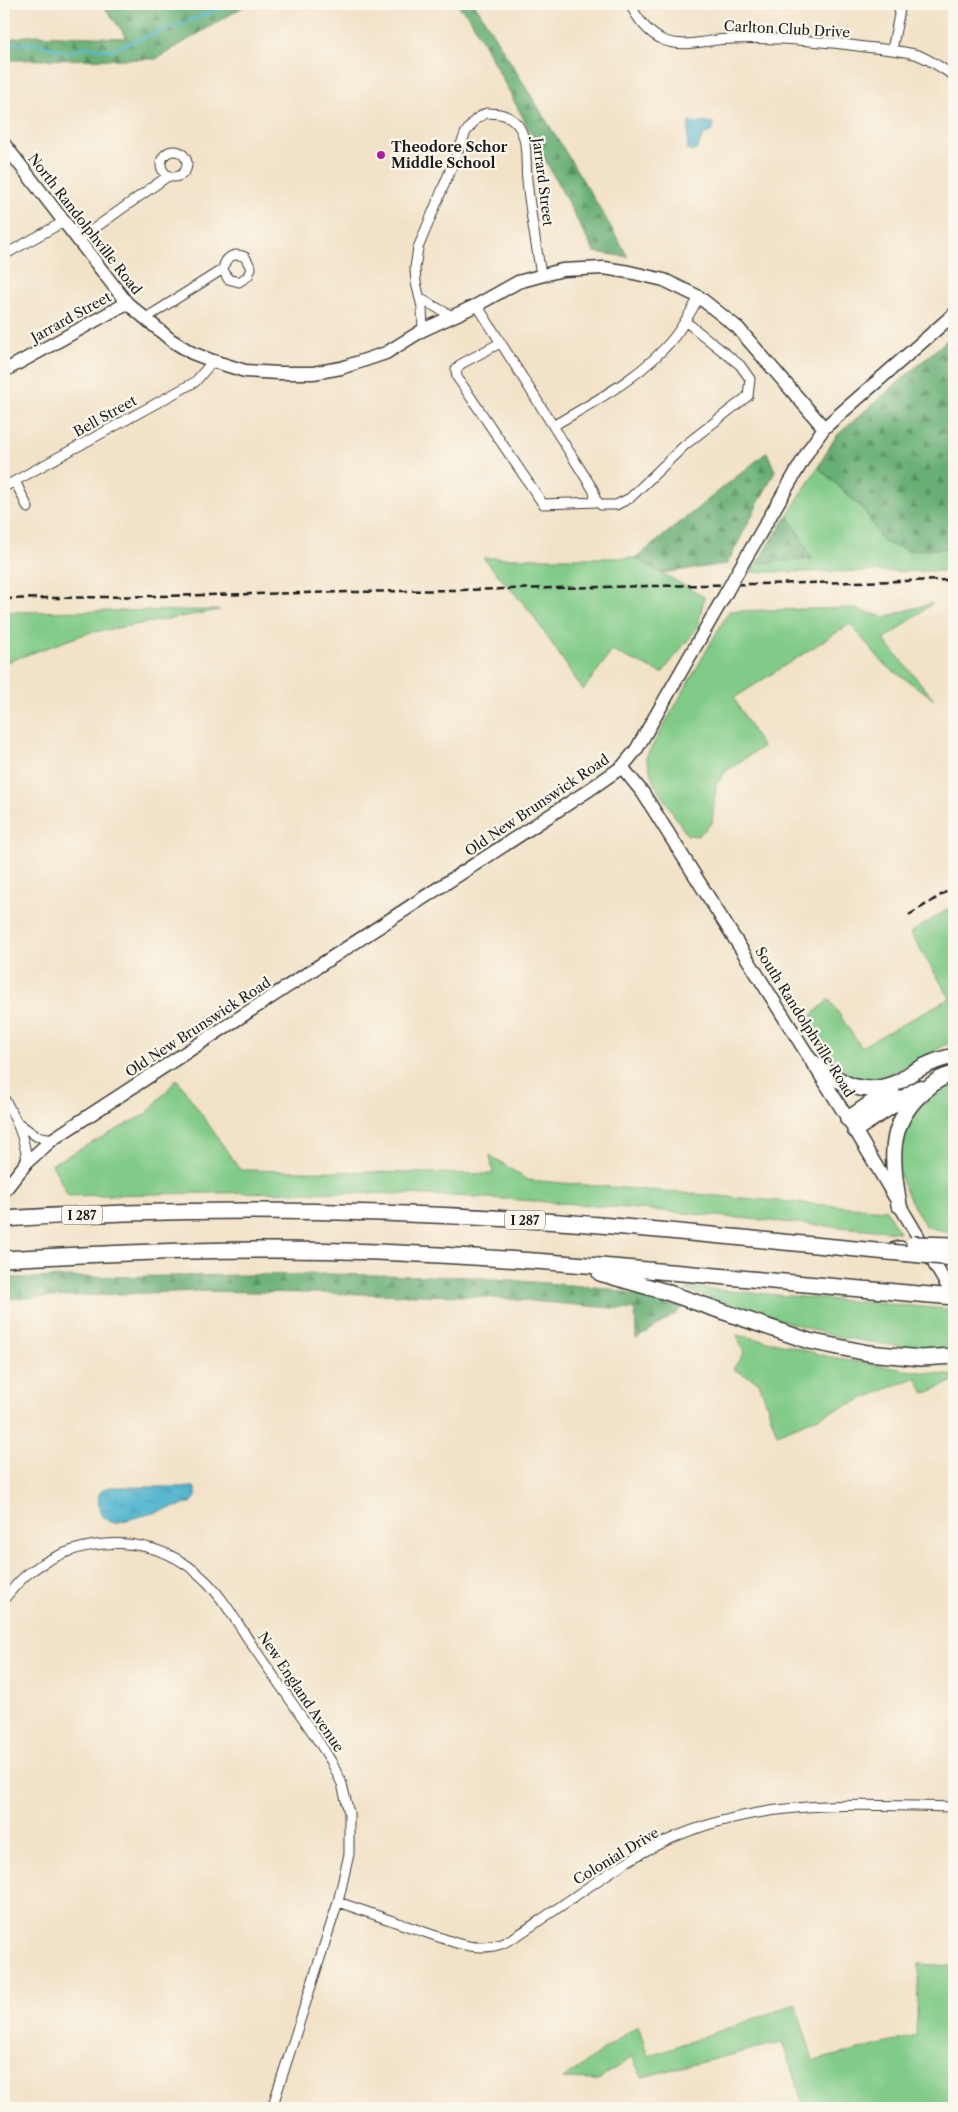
<svg xmlns="http://www.w3.org/2000/svg" width="958" height="2112" viewBox="0 0 958 2112" font-family="'Libre Caslon Text',serif">
	<defs>
		<pattern id="forest-firs" width="22" height="20" patternUnits="userSpaceOnUse" patternTransform="scale(1.25)"><rect width="22" height="20" fill="#68af74"/><path d="M5 1l3.5 6h-7zM16 11l3.5 6h-7z" fill="#558e5e"/></pattern>
		<pattern id="water-ripples" width="26" height="14" patternUnits="userSpaceOnUse" patternTransform="scale(1.25)"><rect width="26" height="14" fill="#4eb3cd"/><path d="M2 4q2-2 4 0t4 0M15 11q2-2 4 0t4 0" fill="none" stroke="#4091a6"/></pattern>
	</defs>
	<rect width="100%" height="100%" fill="#fbf7ec"/>
	<filter id="ink" filterUnits="userSpaceOnUse"><feTurbulence type="fractalNoise" baseFrequency=".02" numOctaves="2"/><feDisplacementMap in="SourceGraphic" scale="10" xChannelSelector="R" yChannelSelector="G"/><feConvolveMatrix kernelMatrix="1 2 1 2 8 2 1 2 1" color-interpolation-filters="sRGB"/></filter>
	<filter id="wash" filterUnits="userSpaceOnUse"><feTurbulence type="fractalNoise" baseFrequency=".0096" numOctaves="4" result="noise"/><feDisplacementMap in="SourceGraphic" scale="20" xChannelSelector="R" yChannelSelector="G"/><feGaussianBlur stdDeviation="1.12" result="paint"/><feColorMatrix in="noise" values="0 0 0 0 0 0 0 0 0 0 0 0 0 0 0 0 0 1.4 0 .05"/><feComposite in="paint" operator="in"/></filter>
	<g filter="url(#wash)">
		<rect width="100%" height="100%" fill="#f2e2c7"/>
		<path fill="#81cb88" stroke="#4e7452" d="M818,467L864,510L884,542L907,550L954,548V571L750,572L757,563L812,559L788,515Z
			M483,558H636L704,597L698,627L662,673L612,651L583,690L530,611Z
			M933,603L884,640L934,699L885,665L850,624L734,698L762,747L726,771L716,785L712,823L698,836L687,835L654,783L646,757L729,611L851,608L884,617Z
			M220,610L88,633L4,663V612Z
			M954,906V1040L904,1068L871,1081L850,1078L806,1021L829,999L861,1047L950,998L910,933Z
			M177,1079L240,1170L493,1174L490,1155L527,1180L886,1210L899,1232C772,1222 646,1208 519,1200C370,1189 219,1192 68,1196L52,1164L146,1114Z
			M954,1082V1233L926,1227C916,1210 904,1192 899,1172C898,1166 899,1159 899,1153C901,1117 923,1096 954,1082Z
			M693,1288L947,1309L954,1327V1346L927,1351L833,1336L686,1290Z
			M737,1335L782,1344L826,1356L905,1370L954,1376V1381L924,1394L916,1377L777,1434L759,1382L733,1369L744,1353Z
			M919,1964L954,1966V2108H805L782,2042L642,2077L632,2057L598,2080L563,2079L638,2025L648,2056L796,2004L813,2061L916,2036Z"/>
		<path fill="url(#forest-firs)" stroke="#426648" d="M102,4H248L156,59L4,60V40L31,35L127,38Z
			M456,4H475L601,210L628,257L594,252L470,18Z
			M954,334V548L907,550L883,542L864,510L818,467L836,436Z
			M767,452L775,471L727,564L661,573L636,558Z
			M788,515L812,559L757,563Z
			M329,1274L471,1277L606,1288L682,1307L677,1313L636,1339L635,1310L471,1296L197,1291L4,1299V1278Z"/>
		<path fill="url(#water-ripples)" stroke="#356874" d="M689,122L713,123V131L704,134L697,149L692,152L687,149Z
			M109,1487H194L196,1491V1497L191,1503L115,1523C100,1519 97,1509 99,1494L103,1489Z"/>
		<g fill="none" stroke-linecap="round" stroke-linejoin="round">
			<path stroke="#4eb3cd" stroke-width="2.5" d="M4,44H39L67,53L84,47L111,50L233,4"/>
		</g>
	</g>
	<g filter="url(#ink)">
		<g fill="none" stroke-linecap="round" stroke-linejoin="round">
			<g stroke="#3c3a36" stroke-width="11">
				<path id="street" d="M630,4C637,18 648,33 663,40C684,49 709,39 731,39C775,37 821,41 865,47C882,49 901,50 918,55C931,60 943,69 954,76
					M892,50L901,4
					M161 164a13 13 0 1 1 26 0a13 13 0 1 1-26 0Z
					M78,240L168,176
					M4,255L65,221
					M421,299L452,316
					M477,305L594,491L595,499L598,502
					M146,318L223,269C225,257 234,252 245,257L251,268L248,276L239,282L228,279L223,269
					M423,330L422,307L416,283L415,268L418,248L466,132L476,119L486,113C497,113 509,114 517,124C529,138 525,163 527,180C530,212 536,243 541,275
					M500,343L461,364L456,369L457,377L543,504L598,502L601,505H616L630,498L685,445L748,396L750,379L740,365L685,321
					M553,426C595,401 644,376 675,336C684,324 692,310 699,297
					M15,481L28,508
					M4,487L195,382L213,361
					M4,1098C16,1119 25,1138 27,1162
					M17,1122L36,1136L53,1139
					M4,1599C12,1590 19,1580 30,1572C83,1533 157,1532 206,1581C225,1600 239,1626 254,1648C280,1686 307,1722 331,1761L342,1784L349,1813V1854L338,1902L272,2108
					M338,1902L456,1943C470,1947 487,1949 501,1944C518,1937 534,1924 549,1914C588,1888 625,1859 668,1840C761,1798 855,1805 954,1807"/>
			</g>
			<g stroke="#3c3a36" stroke-width="15">
				<path id="secondary" d="M4,144L127,303L171,340L192,353L213,361L245,371L279,373H313L341,368L386,353L423,330L477,305L518,282L562,270L604,268L629,272L664,280L699,297L738,328L824,428
					M4,371L127,303
					M737,573L810,448L824,428L954,314
					M622,767L643,793L855,1130L954,1297
					M4,1191L27,1162L53,1139L586,792L622,767L636,750L726,593"/>
			</g>
			<g stroke="#3c3a36" stroke-width="18">
				<path id="highway" d="M814,1063C842,1084 863,1098 898,1082C904,1079 909,1074 915,1071C927,1064 940,1059 954,1056
					M848,1119L892,1089
					M855,1130L919,1088
					M899,1205C892,1162 886,1125 922,1093C934,1083 938,1078 954,1074
					M4,1219C183,1207 363,1209 543,1221C658,1228 774,1242 889,1252L900,1249
					M4,1259C128,1252 253,1247 377,1252C570,1260 762,1281 954,1297
					M600,1273L663,1291L809,1341L868,1353L921,1358L954,1356"/>
			</g>
			<use href="#street" stroke="#fff" stroke-width="9"/>
			<use href="#secondary" stroke="#fff" stroke-width="12"/>
			<use href="#highway" stroke="#fff" stroke-width="15"/>
			<path stroke="#1c1c1c" stroke-width="2.5" stroke-dasharray="8 4" stroke-linecap="butt" d="M4,599L954,580
				M909,915L954,887"/>
			<g stroke="#3c3a36" stroke-width="15" stroke-linecap="butt">
				<path id="secondary-bridge" d="M726,593L737,573"/>
			</g>
			<g stroke="#3c3a36" stroke-width="18" stroke-linecap="butt">
				<path id="highway-bridge" d="M914,1244L954,1245
					M889,1252L954,1258"/>
			</g>
			<use href="#secondary-bridge" stroke="#fff" stroke-width="12"/>
			<use href="#highway-bridge" stroke="#fff" stroke-width="15"/>
		</g>
	</g>
	<circle fill="#b5179e" stroke="#fbf7ec" stroke-width="2" cx="381" cy="155" r="5"/>
	<g text-anchor="middle" dominant-baseline="central" stroke-width="4.5" stroke-linejoin="round" paint-order="stroke">
		<g fill="#fbf7ec" stroke="#5f5e5a" stroke-width="1">
			<rect x="62" y="1205.5" width="40" height="19" rx="4"/>
			<rect x="505" y="1210.5" width="40" height="19" rx="4"/>
		</g>
		<g font-size="12" font-weight="bold" fill="#1c1c1c">
			<text x="82" y="1215">I 287</text>
			<text x="525" y="1220">I 287</text>
		</g>
		<g font-size="14" fill="#1c1c1c" stroke="#fbf7ec">
			<text transform="translate(787 29) rotate(3)">Carlton Club Drive</text>
			<text transform="translate(543 182) rotate(83)">Jarrard Street</text>
			<text transform="translate(85 224) rotate(52)">North Randolphville Road</text>
			<text transform="translate(71 317) rotate(-29)">Jarrard Street</text>
			<text transform="translate(105 416) rotate(-29)">Bell Street</text>
			<text transform="translate(537 805) rotate(-34)">Old New Brunswick Road</text>
			<text transform="translate(805 1022) rotate(58)">South Randolphville Road</text>
			<text transform="translate(198 1027) rotate(-33)">Old New Brunswick Road</text>
			<text transform="translate(301 1692) rotate(56)">New England Avenue</text>
			<text transform="translate(616 1856) rotate(-31)">Colonial Drive</text>
		</g>
		<g font-size="14" font-weight="bold" fill="#1c1c1c" stroke="#fbf7ec" text-anchor="start">
			<text x="391" y="147">Theodore Schor<tspan x="391" dy="16">Middle School</tspan></text>
		</g>
	</g>
	<rect width="958" height="2112" fill="none" stroke="#fbf7ec" stroke-width="20"/>
</svg>
